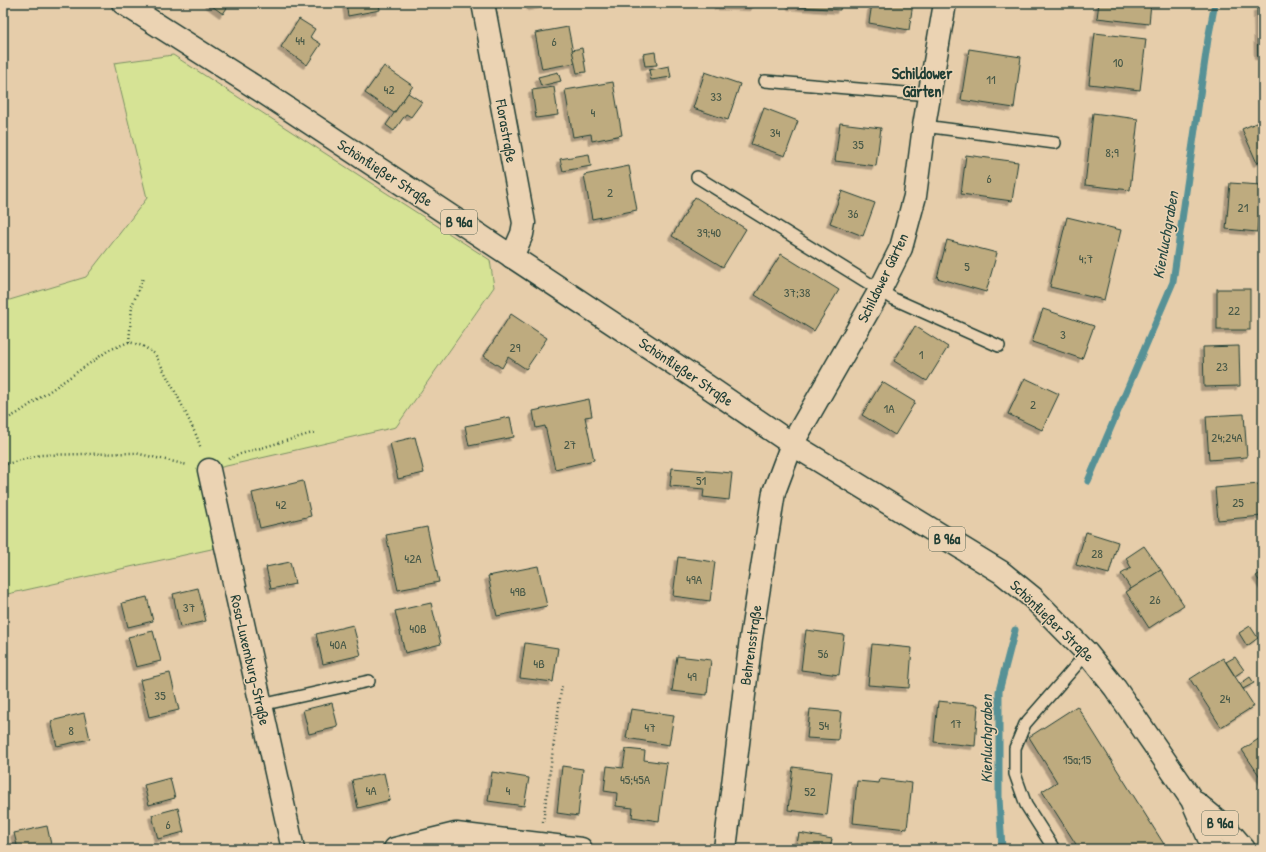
<svg xmlns="http://www.w3.org/2000/svg" width="1266" height="852" viewBox="0 0 1266 852" font-family="'Patrick Hand',sans-serif">
<defs>
<filter id="shadow"><feDropShadow dx="-3.5" dy="3.5" stdDeviation="0" flood-color="#0004"/></filter>
</defs>
<rect width="100%" height="100%" fill="#e6cdaa"/>
<filter id="ink" filterUnits="userSpaceOnUse"><feTurbulence type="fractalNoise" baseFrequency=".025" numOctaves="2"/><feDisplacementMap in="SourceGraphic" scale="8" xChannelSelector="R" yChannelSelector="G"/><feConvolveMatrix kernelMatrix="1 2 1 2 8 2 1 2 1" color-interpolation-filters="sRGB"/></filter>
<g filter="url(#ink)">
<path fill="#d6e395" stroke="#7a9064" d="M173 55 490 260 494 287 396 427 209 470 225 546 3 595V302L86 277 147 198 114 63Z"/>
<g fill="none" stroke-linecap="round" stroke-linejoin="round">
<g stroke="#569196" stroke-width="7">
<path d="M1088 481 1173 282 1208 39 1215 3"/>
<path d="M1002 849 999 798V691L1015 630"/>
</g>
</g>
<g fill="#beab7f" stroke="#1f3d34" filter="url(#shadow)">
<path d="M208 3H230L223 14Z"/>
<path d="M346 3H379L380 10 348 16Z"/>
<path d="M530 3H552L531 7Z"/>
<path d="M718 3H754V7L718 6Z"/>
<path d="M791 3H841L840 10 791 6Z"/>
<path d="M872 3H913L909 30 869 23Z"/>
<path d="M1099 3H1151L1149 24 1097 18Z"/>
<path d="M1263 7V56H1258L1257 8Z"/>
<path d="M299 19 315 29 310 37 321 44 307 65 281 47Z"/>
<path d="M568 27 575 63 542 69 535 33Z"/>
<path d="M1095 33 1146 39 1140 90 1089 84Z"/>
<path d="M582 48 586 72 577 73 572 50Z"/>
<path d="M969 49 1021 57 1014 108 961 100Z"/>
<path d="M655 52 657 65 645 66 643 54Z"/>
<path d="M384 66 413 86 394 113 365 93Z"/>
<path d="M669 66 671 77 651 80 649 70Z"/>
<path d="M558 72 561 81 541 86 538 77Z"/>
<path d="M705 72 740 84 728 120 693 108Z"/>
<path d="M613 82 622 135 592 141 591 134 573 137 565 90Z"/>
<path d="M554 87 558 115 536 118 532 90Z"/>
<path d="M408 93 422 102 411 117 406 114 394 131 386 125Z"/>
<path d="M764 108 798 121 785 156 751 144Z"/>
<path d="M1093 113 1138 119 1130 190 1085 185Z"/>
<path d="M1263 120V160L1257 163 1242 129Z"/>
<path d="M840 123 881 128 876 166 835 161Z"/>
<path d="M589 154 591 166 563 171 560 159Z"/>
<path d="M966 155 1018 162 1012 201 961 194Z"/>
<path d="M629 166 637 210 592 219 584 175Z"/>
<path d="M1230 183 1261 185 1257 232 1226 229Z"/>
<path d="M842 191 875 203 863 236 830 223Z"/>
<path d="M695 197 746 229 723 267 672 236Z"/>
<path d="M1067 217 1121 230 1104 300 1050 287Z"/>
<path d="M947 240 997 253 986 292 937 278Z"/>
<path d="M781 254 839 290 814 331 755 295Z"/>
<rect x="1217" y="289" width="33" height="41"/>
<path d="M1043 309 1094 326 1082 359 1032 342Z"/>
<path d="M511 314 547 338 526 369 508 357 502 368 484 356Z"/>
<path d="M915 326 948 347 927 381 894 361Z"/>
<path d="M1239 346 1240 386 1204 387 1203 347Z"/>
<path d="M1025 378 1059 394 1042 430 1008 414Z"/>
<path d="M882 382 915 402 895 435 862 415Z"/>
<path d="M589 399 592 416 585 417 594 460 555 469 545 426 536 428 533 411Z"/>
<path d="M1244 414 1247 457 1209 460 1206 416Z"/>
<path d="M510 417 514 437 469 446 465 426Z"/>
<path d="M415 437 424 473 398 479 390 443Z"/>
<path d="M672 468 732 473 729 500 703 497 704 489 670 486Z"/>
<path d="M303 481 311 516 260 528 252 493Z"/>
<path d="M1259 484 1262 516 1218 520 1215 488Z"/>
<path d="M427 527 439 582 398 590 386 535Z"/>
<path d="M1086 532 1118 542 1109 574 1076 565Z"/>
<path d="M1144 546 1161 570 1131 589 1121 574 1131 568 1126 558Z"/>
<path d="M678 557 715 562 710 601 673 596Z"/>
<path d="M290 562 295 584 271 589 266 567Z"/>
<path d="M538 566 547 606 497 616 488 576Z"/>
<path d="M1161 570 1184 605 1149 628 1126 592Z"/>
<path d="M1263 571V586L1256 576Z"/>
<path d="M198 588 206 621 180 627 173 594Z"/>
<path d="M147 597 153 621 128 627 122 603Z"/>
<path d="M431 603 441 644 405 653 395 611Z"/>
<path d="M353 625 361 655 323 664 316 634Z"/>
<path d="M1250 626 1258 638 1247 646 1239 633Z"/>
<path d="M806 630 844 635 839 675 801 670Z"/>
<path d="M153 631 161 661 136 667 128 637Z"/>
<path d="M525 643 558 648 553 682 520 678Z"/>
<path d="M872 644 912 648 909 688 868 685Z"/>
<path d="M677 656 711 660 707 695 672 691Z"/>
<path d="M1235 657 1244 670 1235 676 1226 662Z"/>
<path d="M1223 658 1254 706 1221 727 1190 679Z"/>
<path d="M170 673 179 710 149 717 140 680Z"/>
<path d="M1250 677 1254 683 1243 689 1240 684Z"/>
<path d="M938 701 978 705 975 746 934 742Z"/>
<path d="M332 703 338 727 309 734 303 710Z"/>
<path d="M1077 706 1167 849H1079L1042 791 1057 782 1029 737Z"/>
<path d="M631 709 674 715 669 745 626 738Z"/>
<path d="M810 709 841 712 838 740 807 738Z"/>
<path d="M84 713 90 739 57 746 51 721Z"/>
<path d="M1263 736V781L1242 750Z"/>
<path d="M626 749 645 751 644 760 667 763 659 821 632 817 633 808 616 806 617 793 604 791 607 766 623 768Z"/>
<path d="M562 766 583 769 578 816 557 813Z"/>
<path d="M793 767 832 772 827 815 788 810Z"/>
<path d="M492 772 529 778 524 806 488 801Z"/>
<path d="M384 773 390 800 358 808 352 780Z"/>
<path d="M170 778 175 798 149 805 144 785Z"/>
<path d="M880 779 912 783 907 829 853 823 857 781 879 783Z"/>
<path d="M178 808 184 832 158 839 152 815Z"/>
<path d="M47 826 52 849H18L14 833Z"/>
<path d="M799 833 832 839 830 849H796Z"/>
</g>
<g fill="none" stroke-linecap="round" stroke-linejoin="round">
<defs>
<g id="service">
<path d="M765 81 929 95"/>
<path d="M924 126 1055 143"/>
<path d="M697 177 894 299 999 346"/>
<path d="M261 705 369 681"/>
<path d="M1054 849 1026 805 1015 774V748L1025 724 1087 653"/>
</g>
<g id="minor">
<path d="M483 3 524 223 522 234 512 257"/>
<path d="M209 470 293 849"/>
<path d="M395 849 456 834 581 849"/>
<path d="M725 849 751 638 774 492 792 444 880 290 901 248 915 196 924 126 945 3"/>
</g>
<g id="primary">
<path d="M123 3 266 94 685 371 792 444 1001 572 1033 598 1087 653 1115 688 1192 800 1211 843 1215 849"/>
<path d="M1196 803 1225 827 1244 849"/>
</g>
</defs>
<use href="#service" stroke="#1f3d34" stroke-width="14"/>
<use href="#minor" stroke="#1f3d34" stroke-width="25"/>
<use href="#primary" stroke="#1f3d34" stroke-width="25"/>
<g stroke="#1f3d34" stroke-width="2.5" stroke-dasharray="1 3" stroke-linecap="butt">
<path d="M129 342 132 306 143 278"/>
<path d="M3 421 18 413 109 350 129 342 143 346 155 354 179 399 197 437 201 449"/>
<path d="M229 459 237 455 316 432"/>
<path d="M3 465 40 455 135 453 188 465"/>
<path d="M543 822 562 684"/>
</g>
<use href="#service" stroke="#ebd3b3" stroke-width="11"/>
<use href="#minor" stroke="#ebd3b3" stroke-width="22"/>
<use href="#primary" stroke="#ebd3b3" stroke-width="22"/>
</g>
</g>
<g text-anchor="middle" stroke-width="3" stroke-linejoin="round" paint-order="stroke">
<g font-size="13" fill="#475847">
<text x="300" y="45">44</text>
<text x="554" y="46">6</text>
<text x="1118" y="67">10</text>
<text x="991" y="84">11</text>
<text x="389" y="94">42</text>
<text x="716" y="101">33</text>
<text x="593" y="117">4</text>
<text x="775" y="137">34</text>
<text x="858" y="149">35</text>
<text x="1112" y="157">8;9</text>
<text x="989" y="183">6</text>
<text x="610" y="197">2</text>
<text x="1243" y="212">21</text>
<text x="853" y="218">36</text>
<text x="709" y="237">39;40</text>
<text x="1086" y="263">4;7</text>
<text x="967" y="271">5</text>
<text x="797" y="297">37;38</text>
<text x="1234" y="315">22</text>
<text x="1063" y="339">3</text>
<text x="515" y="352">29</text>
<text x="921" y="359">1</text>
<text x="1222" y="371">23</text>
<text x="1033" y="409">2</text>
<text x="889" y="413">1A</text>
<text x="1227" y="442">24;24A</text>
<text x="570" y="449">27</text>
<text x="701" y="485">51</text>
<text x="1238" y="507">25</text>
<text x="281" y="509">42</text>
<text x="1097" y="558">28</text>
<text x="413" y="563">42A</text>
<text x="694" y="584">49A</text>
<text x="518" y="596">49B</text>
<text x="1155" y="604">26</text>
<text x="189" y="612">37</text>
<text x="418" y="633">40B</text>
<text x="338" y="649">40A</text>
<text x="823" y="658">56</text>
<text x="539" y="668">4B</text>
<text x="692" y="681">49</text>
<text x="160" y="700">35</text>
<text x="1225" y="703">24</text>
<text x="956" y="728">17</text>
<text x="824" y="730">54</text>
<text x="650" y="732">47</text>
<text x="71" y="735">8</text>
<text x="1077" y="764">15a;15</text>
<text x="635" y="784">45;45A</text>
<text x="371" y="795">4A</text>
<text x="508" y="795">4</text>
<text x="810" y="796">52</text>
<text x="168" y="829">6</text>
</g>
<g fill="#ebd3b3" stroke="#5c6a5a" stroke-width="1">
<rect x="441" y="210" width="36" height="24" rx="3"/>
<rect x="929" y="527" width="36" height="24" rx="3"/>
<rect x="1202" y="811" width="36" height="24" rx="3"/>
</g>
<g font-size="14" font-weight="bold" fill="#1f3d34">
<text x="459" y="227">B 96a</text>
<text x="947" y="544">B 96a</text>
<text x="1220" y="828">B 96a</text>
</g>
<g font-size="15" fill="#1f3d34" stroke="#ebd3b3">
<text transform="translate(506 131) rotate(80)" y="5">Florastraße</text>
<text transform="translate(385 173) rotate(33)" y="5">Schönfließer Straße</text>
<text transform="translate(883 278) rotate(-64)" y="5">Schildower Gärten</text>
<text transform="translate(686 372) rotate(34)" y="5">Schönfließer Straße</text>
<text transform="translate(1052 621) rotate(44)" y="5">Schönfließer Straße</text>
<text transform="translate(751 645) rotate(-82)" y="5">Behrensstraße</text>
<text transform="translate(250 660) rotate(77)" y="5">Rosa-Luxemburg-Straße</text>
</g>
<g font-size="16" font-weight="bold" fill="#1f3d34" stroke="#ebd3b3">
<text x="922" y="79">Schildower<tspan x="922" dy="18">Gärten</tspan></text>
</g>
<g font-size="16" font-style="italic" fill="#284b44" stroke="#ebd3b3">
<text transform="translate(1165 235) rotate(-80)" y="6">Kienluchgraben</text>
<text transform="translate(986 739) rotate(-90)" y="6">Kienluchgraben</text>
</g>
</g>
<rect width="1266" height="852" fill="none" stroke="#ebd3b3" stroke-width="16"/>
<rect x="8" y="8" width="1250" height="836" fill="none" stroke="#1f3d34" stroke-width="1.5" filter="url(#ink)"/>
</svg>
